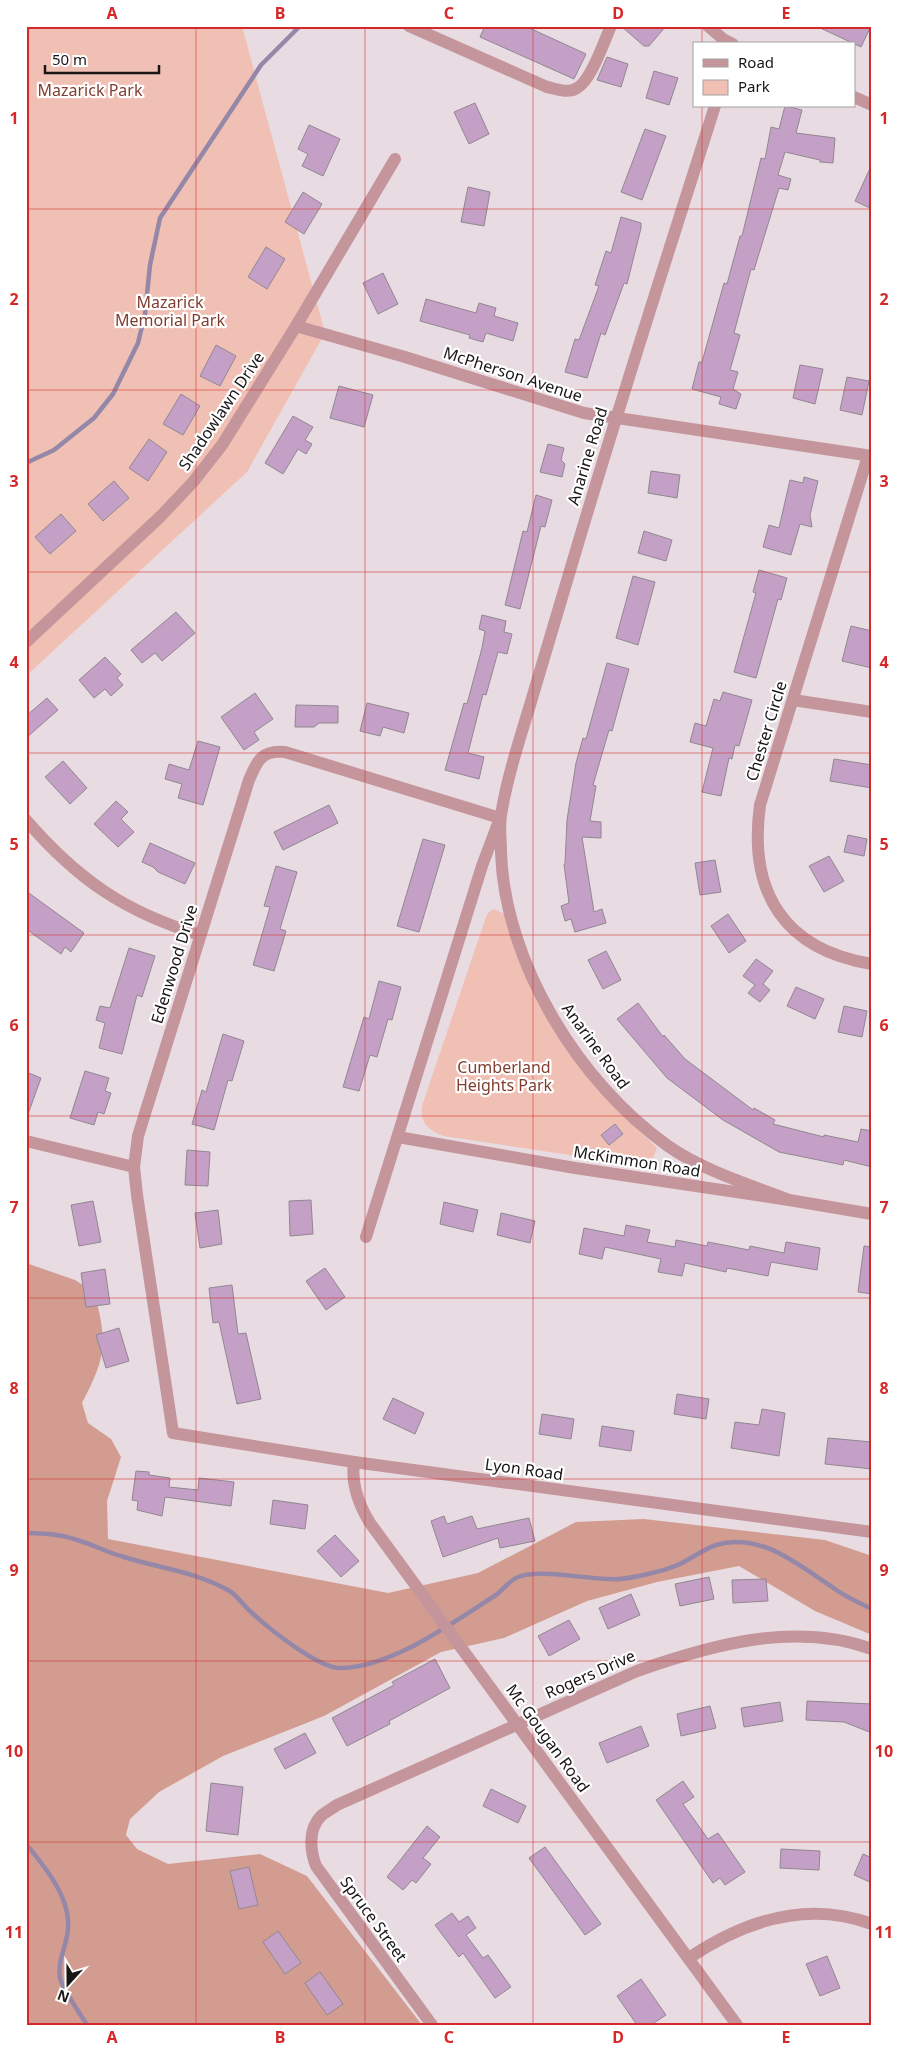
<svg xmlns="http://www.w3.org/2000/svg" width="898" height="2051" viewBox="0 0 898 2051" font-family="'Noto Sans',sans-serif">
<rect width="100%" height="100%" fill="#e8dbe1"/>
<g fill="#f1c0b4">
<path d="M26 26H242L325 333 247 472 26 676Z"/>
<path d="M494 909 510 917 520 958 615 1107 657 1148 651 1162 643 1166 444 1136C429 1131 419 1122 422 1106L486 917 489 912Z"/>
</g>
<path fill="#d29c90" d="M26 1263 75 1280 94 1292C108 1343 106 1357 82 1403L88 1423 111 1439 121 1457 107 1501 108 1539 388 1593 478 1573 576 1522 644 1519 825 1540 872 1556V1635L815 1611 739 1566 657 1582 587 1601 504 1638 441 1652 324 1716 223 1756 159 1792 130 1819 126 1835 137 1849 168 1864 260 1854 307 1876 422 2025H26Z"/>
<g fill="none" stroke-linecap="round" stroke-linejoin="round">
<g stroke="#9487a8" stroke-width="4.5">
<path d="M26 463 54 450 94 418 113 394 138 343 145 314 150 265 160 218 261 65 300 26"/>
<path d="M26 1533C43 1533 61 1534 77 1540 92 1544 106 1552 121 1556 157 1568 194 1571 228 1590 237 1595 243 1605 251 1612 268 1628 319 1669 341 1668 393 1667 453 1622 496 1595 503 1590 510 1580 518 1577 540 1568 593 1581 620 1579 633 1578 663 1571 675 1566 689 1561 701 1550 716 1545 761 1531 801 1567 835 1589 846 1597 859 1603 872 1609"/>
<path d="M26 1844C45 1867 71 1898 68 1929 67 1945 57 1961 60 1978 62 1988 81 2015 87 2025"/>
</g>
</g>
<g fill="#c4a0c6" stroke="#908891">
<path d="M485 26H525L586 54 574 79 480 37Z"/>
<path d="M621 26H666L649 46H644Z"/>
<path d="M816 26H871L861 47Z"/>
<path d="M607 57 628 64 621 87 597 80Z"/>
<path d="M654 71 678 78 669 105 646 98Z"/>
<path d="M475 103 489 134 469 144 454 112Z"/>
<path d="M785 106 802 110 796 133 835 138 833 163 820 162V160L785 152 778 175 791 179 788 190 779 188 754 270 751 269 734 333 740 335 730 370 738 372 733 389 741 394 736 409 719 404 721 397 692 389 699 362H702L724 283 727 284 740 236H742L761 158 765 159 771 127 779 129Z"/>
<path d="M309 125 340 139 323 176 302 166 308 154 298 149Z"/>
<path d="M645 129 666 136 642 200 621 192Z"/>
<path d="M872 164V209L855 201Z"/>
<path d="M468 187 490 192 484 226 461 222Z"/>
<path d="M303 192 322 204 304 234 285 222Z"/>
<path d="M621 217 641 223V228L627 284 624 283 605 335 601 333 587 378 565 372 575 339 579 340 599 286 595 285 606 251 611 253Z"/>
<path d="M266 247 285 259 267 289 248 277Z"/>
<path d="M383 273 398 304 378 314 363 283Z"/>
<path d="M426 299 476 313 479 303 496 308 494 316 518 323 513 341 486 333 483 342 469 338 470 335 420 321Z"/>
<path d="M216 345 236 356 220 386 200 376Z"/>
<path d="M800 365 823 369 815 404 793 398Z"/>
<path d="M847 377 869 381 862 415 840 410Z"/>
<path d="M339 386 373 395 364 427 330 418Z"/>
<path d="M181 394 200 406 183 435 163 424Z"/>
<path d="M293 416 313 427 305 440 312 444 306 454 298 449 283 474 265 463Z"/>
<path d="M149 439 167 452 148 481 129 468Z"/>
<path d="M548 444 564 448 561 460 565 464 562 477 540 472Z"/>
<path d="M651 471 680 475 677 498 648 493Z"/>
<path d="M804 477 818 481 810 515 812 527 800 524 791 555 763 547 769 525 779 528 790 480 803 483Z"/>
<path d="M114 481 129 498 103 521 88 504Z"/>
<path d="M536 495 552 500 545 527 541 526 520 609 505 605 523 531 527 532Z"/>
<path d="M61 514 76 531 50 554 35 537Z"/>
<path d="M644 531 672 540 666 561 638 553Z"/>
<path d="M759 570 787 578 781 600 778 599 756 678 734 672 756 593 753 592Z"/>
<path d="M633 576 655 582 638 645 616 638Z"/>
<path d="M176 612 195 633 162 661 155 653 142 663 131 650Z"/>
<path d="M482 615 506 621 504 632 512 634 507 654 498 652 486 695 483 694 468 753 484 757 479 779 445 770 464 703 467 704 482 648 485 631 479 629Z"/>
<path d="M851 626 872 631V668L842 661Z"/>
<path d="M105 657 121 674 117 678 123 685 111 696 105 689 94 698 79 680Z"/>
<path d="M607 663 629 669 612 731 609 730 593 785 596 786 590 821 601 822V838L582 837 594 912 602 909 606 923 575 932 571 919 565 921 561 906 569 903 564 864H565L567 820 576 763 583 738 586 739Z"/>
<path d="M723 692 752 700 739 746 735 745 732 759 729 758 721 796 702 792 713 748 690 742 695 723 706 726 714 699 720 701Z"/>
<path d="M255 693 273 719 254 732 259 740 244 750 221 717Z"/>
<path d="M47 698 58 710 26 738V716Z"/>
<path d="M367 703 409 713 404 733 383 727 380 736 360 731Z"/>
<path d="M296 705 338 706V723H319L314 727H295Z"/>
<path d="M198 741 220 747 203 805 178 798 182 784 165 779 169 764 189 770Z"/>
<path d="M834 759 872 765V788L830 781Z"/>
<path d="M63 761 87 788 70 804 45 777Z"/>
<path d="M116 801 128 812 121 819 134 832 118 847 94 824Z"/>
<path d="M329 805 338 823 283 850 274 832Z"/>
<path d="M848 835 867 839 864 856 844 852Z"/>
<path d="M423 839 445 845 419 932 397 926Z"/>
<path d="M150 843 195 863 185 884 158 872 153 867 142 862Z"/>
<path d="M829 856 844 881 824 892 809 866Z"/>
<path d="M715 860 721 892 700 895 695 863Z"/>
<path d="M276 866 297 872 280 929 286 931 274 971 253 965 270 907 264 906Z"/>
<path d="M26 891 84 933 71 952 65 947 61 954 26 929Z"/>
<path d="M728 914 746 941 729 953 711 926Z"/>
<path d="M129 948 155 956 142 997 137 995 122 1054 99 1048 105 1023 96 1020 100 1006 110 1008Z"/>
<path d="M606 951 621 980 603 989 588 960Z"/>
<path d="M756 959 773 971 763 984 770 990 760 1002 748 993 755 985 743 976Z"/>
<path d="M379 981 401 987 392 1020 388 1019 377 1057 370 1055 359 1091 343 1087 364 1017 369 1019Z"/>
<path d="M796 987 824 999 815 1019 787 1006Z"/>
<path d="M638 1003 663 1037 664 1035 685 1059 753 1110 754 1108 775 1120 773 1124 824 1137V1135L858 1142 861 1129 872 1131V1167L844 1160 843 1165 779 1152 723 1120 667 1078 617 1019Z"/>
<path d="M844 1006 867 1011 862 1037 838 1032Z"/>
<path d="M223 1034 244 1041 232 1081 228 1080 214 1130 192 1124 202 1090 206 1092Z"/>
<path d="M85 1071 109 1078 105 1091 111 1093 104 1114 98 1112 94 1125 70 1118Z"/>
<path d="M26 1072 41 1078 28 1114H26Z"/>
<path d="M615 1124 623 1134 609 1145 601 1135Z"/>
<path d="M187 1150 210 1152 208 1186 185 1185Z"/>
<path d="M311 1200 313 1234 290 1236 289 1201Z"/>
<path d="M93 1201 101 1242 79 1246 71 1205Z"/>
<path d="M444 1202 478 1210 473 1232 440 1224Z"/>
<path d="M218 1210 222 1244 200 1248 195 1213Z"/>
<path d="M501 1213 535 1221 530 1243 497 1235Z"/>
<path d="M626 1225 650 1230 647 1242 675 1247 676 1240 707 1246 708 1242 749 1250 750 1246 784 1253 786 1242 820 1248 817 1270 771 1262 768 1276 727 1268 726 1272 685 1263 682 1276 658 1272 661 1259 605 1247 602 1259 579 1254 584 1228 624 1236Z"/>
<path d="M864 1246 872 1247V1294L858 1292Z"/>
<path d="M325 1268 345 1297 326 1310 306 1281Z"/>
<path d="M105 1269 110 1304 86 1307 81 1273Z"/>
<path d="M232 1285 238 1334 246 1333 261 1399 237 1404 219 1322 213 1323 209 1288Z"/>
<path d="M119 1328 129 1361 106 1368 96 1335Z"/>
<path d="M677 1394 709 1399 706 1419 674 1414Z"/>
<path d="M393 1398 424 1413 415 1434 383 1419Z"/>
<path d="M762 1409 785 1413 779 1456 731 1448 735 1422 759 1425Z"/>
<path d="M542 1414 574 1419 571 1439 539 1434Z"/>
<path d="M602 1426 634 1431 631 1451 599 1446Z"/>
<path d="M828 1438 872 1442V1469L825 1464Z"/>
<path d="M136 1471 149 1472V1475L170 1478 169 1487 198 1490 199 1478 234 1482 231 1506 165 1497 162 1516 137 1510 138 1501 132 1500Z"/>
<path d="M273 1500 308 1505 305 1529 270 1524Z"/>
<path d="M444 1516 447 1524 472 1516 477 1529 529 1518 535 1541 500 1548 498 1538 443 1557 431 1521Z"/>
<path d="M335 1535 359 1561 341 1577 317 1551Z"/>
<path d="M709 1577 714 1599 680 1606 675 1584Z"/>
<path d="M766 1579 768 1601 733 1603 732 1580Z"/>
<path d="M631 1594 640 1615 608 1629 599 1608Z"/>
<path d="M569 1620 580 1639 549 1656 538 1636Z"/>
<path d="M435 1659 450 1688 389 1721 390 1724 347 1746 332 1718 394 1685 392 1682Z"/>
<path d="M807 1701 872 1704V1733L844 1722 806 1720Z"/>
<path d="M780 1702 783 1721 744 1727 741 1708Z"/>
<path d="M710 1706 716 1728 681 1736 677 1714Z"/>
<path d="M641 1726 649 1746 607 1763 599 1743Z"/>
<path d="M305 1733 316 1753 285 1769 274 1749Z"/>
<path d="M683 1781 694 1797 683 1804 708 1839 718 1833 745 1872 725 1885 720 1878 713 1883 656 1800Z"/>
<path d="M211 1783 243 1787 238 1835 206 1831Z"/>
<path d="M491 1789 526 1806 518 1823 483 1806Z"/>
<path d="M427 1826 440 1837 423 1858 431 1864 416 1883 412 1880 403 1890 387 1877Z"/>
<path d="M545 1847 601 1924 585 1935 529 1858Z"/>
<path d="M781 1849 820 1851 819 1870 780 1868Z"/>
<path d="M863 1854 872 1858V1883L854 1875Z"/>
<path d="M249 1867 258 1905 239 1909 230 1871Z"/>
<path d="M452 1913 459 1922 468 1916 476 1928 466 1935 483 1958 488 1955 511 1987 495 1998 463 1953 459 1957 435 1925Z"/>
<path d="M278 1931 301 1963 285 1974 263 1942Z"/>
<path d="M827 1956 840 1988 820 1996 806 1964Z"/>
<path d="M320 1972 343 2004 327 2015 305 1983Z"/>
<path d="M641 1979 666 2015 651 2025H637L617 1996Z"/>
</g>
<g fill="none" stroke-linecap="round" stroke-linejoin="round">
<g stroke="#c4959b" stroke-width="12">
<path d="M409 26 547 87C557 89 568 94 577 88 591 81 604 41 611 26"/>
<path d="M708 26 723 39 733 44"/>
<path d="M854 97 872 105"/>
<path d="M715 106C668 253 621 399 577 547 561 600 546 652 530 705 519 741 507 778 501 815 499 827 501 840 501 853 505 963 579 1083 668 1146 704 1171 748 1184 789 1200"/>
<path d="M296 326 405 357 584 413 872 456"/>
<path d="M868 456 760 805C748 892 784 950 872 964"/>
<path d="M26 642 161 516 193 482 222 445 296 326 395 159"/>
<path d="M793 700 872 712"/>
<path d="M26 820C78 880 125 912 200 935"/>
<path d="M398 1137 575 1168 789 1200 872 1214"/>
<path d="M26 1141 134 1167"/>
<path d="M366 1237 482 866 500 818 285 752C261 750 257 761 249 780L138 1136 134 1167 137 1195 173 1433 354 1462 872 1532"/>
<path d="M354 1462C351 1484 359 1505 370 1523L737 2025"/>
<path d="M689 1958C744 1921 807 1900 872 1924"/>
<path d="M432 2025 316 1866C310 1850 308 1829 321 1816 325 1812 332 1809 337 1805L637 1671C711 1645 794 1621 872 1649"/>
</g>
</g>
<path fill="none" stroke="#d62828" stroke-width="1" stroke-opacity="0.55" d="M196 26V2025M365 26V2025M533 26V2025M702 26V44M702 106V2025M26 209H872M26 390H872M26 572H872M26 753H872M26 935H872M26 1116H872M26 1298H872M26 1479H872M26 1661H872M26 1842H872"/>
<g text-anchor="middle" stroke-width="4.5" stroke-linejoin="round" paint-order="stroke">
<g font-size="16" fill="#803d2f" stroke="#fff">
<text x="90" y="96">Mazarick Park</text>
<text x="170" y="308">Mazarick<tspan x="170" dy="18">Memorial Park</tspan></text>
<text x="504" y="1073">Cumberland<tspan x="504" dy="18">Heights Park</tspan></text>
</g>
<g font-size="16" fill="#191517" stroke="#fff">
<text transform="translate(513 374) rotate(18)" y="6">McPherson Avenue</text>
<text transform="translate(221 411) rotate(-56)" y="6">Shadowlawn Drive</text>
<text transform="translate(587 456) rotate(-73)" y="6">Anarine Road</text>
<text transform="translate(766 731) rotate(-73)" y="6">Chester Circle</text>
<text transform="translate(174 964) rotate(-73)" y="6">Edenwood Drive</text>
<text transform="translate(596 1046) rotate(54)" y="6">Anarine Road</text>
<text transform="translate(637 1161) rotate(9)" y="6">McKimmon Road</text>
<text transform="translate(524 1469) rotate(8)" y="6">Lyon Road</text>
<text transform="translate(590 1674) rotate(-24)" y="6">Rogers Drive</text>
<text transform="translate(548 1738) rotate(54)" y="6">Mc Gougan Road</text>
<text transform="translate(374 1919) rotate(54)" y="6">Spruce Street</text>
</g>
</g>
<rect width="898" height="2051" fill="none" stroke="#ffffff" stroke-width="55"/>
<rect x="693" y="42" width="162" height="65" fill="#ffffff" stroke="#a3a1a2"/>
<rect x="703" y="59" width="25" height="8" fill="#c4959b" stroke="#a3a1a2"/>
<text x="738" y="68" font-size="15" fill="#191517">Road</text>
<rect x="703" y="80" width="25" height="15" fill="#f1c0b4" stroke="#a3a1a2"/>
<text x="738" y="92" font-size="15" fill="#191517">Park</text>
<g transform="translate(68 1984) rotate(201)" stroke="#ffffff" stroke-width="4" paint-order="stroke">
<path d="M0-4L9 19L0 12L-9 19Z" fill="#191517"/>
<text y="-8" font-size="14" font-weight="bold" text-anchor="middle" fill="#191517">N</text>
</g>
<path d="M45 65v8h114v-8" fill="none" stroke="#191517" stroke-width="2.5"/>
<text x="52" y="65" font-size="15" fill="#191517" stroke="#ffffff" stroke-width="4" paint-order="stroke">50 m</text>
<rect x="28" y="28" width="842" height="1996" fill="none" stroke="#d62828" stroke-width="2"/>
<g font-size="16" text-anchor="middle" font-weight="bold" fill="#d62828">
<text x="112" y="19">A</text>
<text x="280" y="19">B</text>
<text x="449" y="19">C</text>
<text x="618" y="19">D</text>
<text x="786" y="19">E</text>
<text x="14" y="124">1</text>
<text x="884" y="124">1</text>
<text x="14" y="305">2</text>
<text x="884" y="305">2</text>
<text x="14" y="487">3</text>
<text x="884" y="487">3</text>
<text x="14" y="668">4</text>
<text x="884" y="668">4</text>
<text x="14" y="850">5</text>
<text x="884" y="850">5</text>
<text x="14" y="1031">6</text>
<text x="884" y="1031">6</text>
<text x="14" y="1213">7</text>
<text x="884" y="1213">7</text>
<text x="14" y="1394">8</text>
<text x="884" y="1394">8</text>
<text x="14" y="1576">9</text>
<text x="884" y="1576">9</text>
<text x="14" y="1757">10</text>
<text x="884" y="1757">10</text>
<text x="14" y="1938">11</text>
<text x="884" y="1938">11</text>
<text x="112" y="2043">A</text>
<text x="280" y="2043">B</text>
<text x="449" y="2043">C</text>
<text x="618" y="2043">D</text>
<text x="786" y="2043">E</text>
</g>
</svg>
